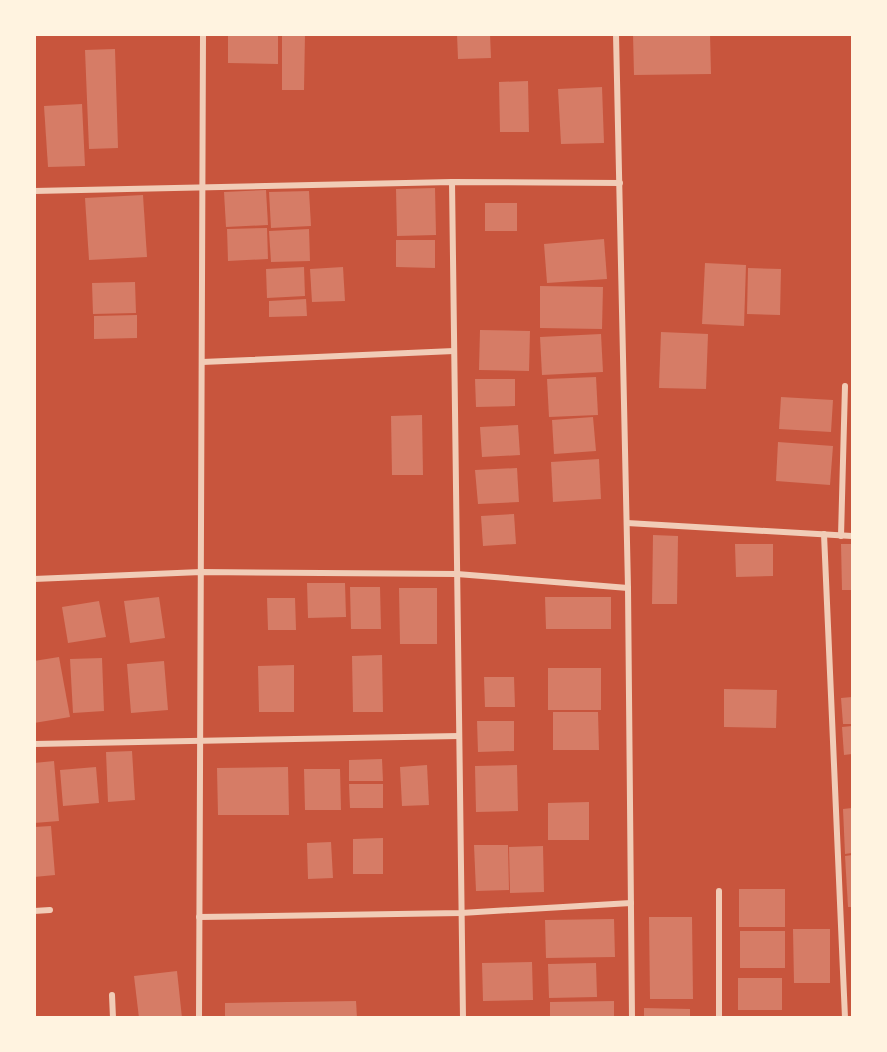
<svg xmlns="http://www.w3.org/2000/svg" width="887" height="1052" viewBox="0 0 887 1052" font-family="Jost,sans-serif">
<rect width="100%" height="100%" fill="#c8553d"/>
<g fill="#d67c66">
<path d="M228 34H278V64L228 63Z"/>
<path d="M282 34H305L304 90H282Z"/>
<path d="M457 34H490L491 58 458 59Z"/>
<path d="M633 34H710L711 74 634 75Z"/>
<path d="M115 49 118 148 89 149 85 50Z"/>
<path d="M528 81 529 132H500L499 82Z"/>
<path d="M602 87 604 143 561 144 558 89Z"/>
<path d="M82 104 85 166 48 167 44 106Z"/>
<path d="M435 188 436 235 397 236 396 189Z"/>
<path d="M266 190 268 225 226 227 224 192Z"/>
<path d="M309 191 311 226 271 228 269 192Z"/>
<path d="M143 195 147 257 89 260 85 198Z"/>
<rect x="485" y="203" width="32" height="28"/>
<path d="M267 228 268 259 228 261 227 229Z"/>
<path d="M309 229 310 261 271 262 269 231Z"/>
<path d="M604 239 607 279 547 283 544 244Z"/>
<path d="M396 240H435V268L396 267Z"/>
<path d="M705 263 746 265 744 326 702 324Z"/>
<path d="M304 267 305 296 267 298 266 269Z"/>
<path d="M343 267 345 301 312 302 310 269Z"/>
<path d="M748 268 781 269 780 315 747 314Z"/>
<path d="M135 282 136 313 93 314 92 283Z"/>
<path d="M540 286 603 287 602 329 540 328Z"/>
<path d="M306 299 307 316 269 317V301Z"/>
<path d="M137 315V338L94 339V316Z"/>
<path d="M480 330 530 331 529 371 479 370Z"/>
<path d="M661 332 708 334 706 389 659 388Z"/>
<path d="M601 334 603 372 542 375 540 337Z"/>
<path d="M596 377 598 415 549 417 547 379Z"/>
<path d="M475 379H515V406L476 407Z"/>
<path d="M781 397 833 400 831 432 779 429Z"/>
<path d="M422 415 423 475H392L391 416Z"/>
<path d="M593 417 596 451 554 454 552 420Z"/>
<path d="M518 425 520 455 482 457 480 427Z"/>
<path d="M778 442 833 446 830 485 776 481Z"/>
<path d="M599 459 601 499 553 502 551 462Z"/>
<path d="M517 468 519 502 478 504 475 470Z"/>
<path d="M514 514 516 544 483 546 481 516Z"/>
<path d="M653 535 678 536 677 604H652Z"/>
<path d="M735 544H773V576L736 577Z"/>
<path d="M841 544H852V590H842Z"/>
<path d="M307 583H345L346 617 308 618Z"/>
<path d="M350 587H380L381 629H351Z"/>
<path d="M399 588H437V644H400Z"/>
<path d="M159 597 165 638 130 643 124 601Z"/>
<path d="M545 597H611V629H546Z"/>
<path d="M267 598H295L296 630H268Z"/>
<path d="M99 601 106 637 68 643 62 607Z"/>
<path d="M382 655 383 712H353L352 656Z"/>
<path d="M59 657 70 717 34 723V661Z"/>
<path d="M102 658 104 711 73 713 70 659Z"/>
<path d="M164 661 168 710 131 713 127 664Z"/>
<path d="M294 665V712H259L258 666Z"/>
<rect x="548" y="668" width="53" height="42"/>
<path d="M484 677H514L515 707H485Z"/>
<path d="M724 689 777 690 776 728 724 727Z"/>
<path d="M852 697V724H843L841 698Z"/>
<path d="M553 712H598L599 750H553Z"/>
<path d="M477 721H514V751L478 752Z"/>
<path d="M852 726V754L844 755 842 727Z"/>
<path d="M132 751 135 800 108 802 106 752Z"/>
<path d="M382 759 383 781H349V760Z"/>
<path d="M54 761 59 821 34 823V763Z"/>
<path d="M427 765 429 805 402 806 400 767Z"/>
<path d="M517 765 518 811 476 812 475 766Z"/>
<path d="M96 767 99 803 63 806 60 770Z"/>
<path d="M288 767 289 815H218L217 768Z"/>
<path d="M304 769H340L341 810H305Z"/>
<path d="M349 784H383V808H350Z"/>
<path d="M589 802V840H548V803Z"/>
<path d="M852 808V853L845 854 843 809Z"/>
<path d="M51 826 55 875 34 877V827Z"/>
<path d="M383 838V874H353V839Z"/>
<path d="M331 842 333 878 308 879 307 843Z"/>
<path d="M474 845H508L509 890 476 891Z"/>
<path d="M543 846 544 892 510 893 509 847Z"/>
<path d="M852 855V907H848L845 856Z"/>
<rect x="739" y="889" width="46" height="38"/>
<path d="M649 917H692L693 999H650Z"/>
<path d="M614 919 615 957 546 958 545 920Z"/>
<path d="M793 929H830V983H794Z"/>
<rect x="740" y="931" width="45" height="37"/>
<path d="M532 962 533 1000 483 1001 482 963Z"/>
<path d="M596 963 597 997 549 998 548 964Z"/>
<path d="M177 971 182 1018H139L134 976Z"/>
<rect x="738" y="978" width="44" height="32"/>
<path d="M356 1001 357 1018H225V1003Z"/>
<path d="M614 1001V1018H550V1002Z"/>
<path d="M644 1008 690 1009V1018H644Z"/>
</g>
<g fill="none" stroke-linecap="round" stroke-linejoin="round">
<g stroke="#f1ccb7" stroke-width="6">
<path d="M616 34 628 588 632 1018"/>
<path d="M452 182 463 1018"/>
<path d="M34 191 452 182 620 183"/>
<path d="M202 362 454 351"/>
<path d="M627 523 852 536"/>
<path d="M824 534 845 1018"/>
<path d="M841 536 845 386"/>
<path d="M34 579 201 572 457 574 628 588"/>
<path d="M34 744 459 736"/>
<path d="M719 891V1018"/>
<path d="M34 911 50 910"/>
<path d="M199 917 461 913 631 903"/>
<path d="M112 995 113 1018"/>
<path d="M199 1018 203 34"/>
</g>
</g>
<rect width="887" height="1052" fill="none" stroke="#fff3e0" stroke-width="72"/>
</svg>
